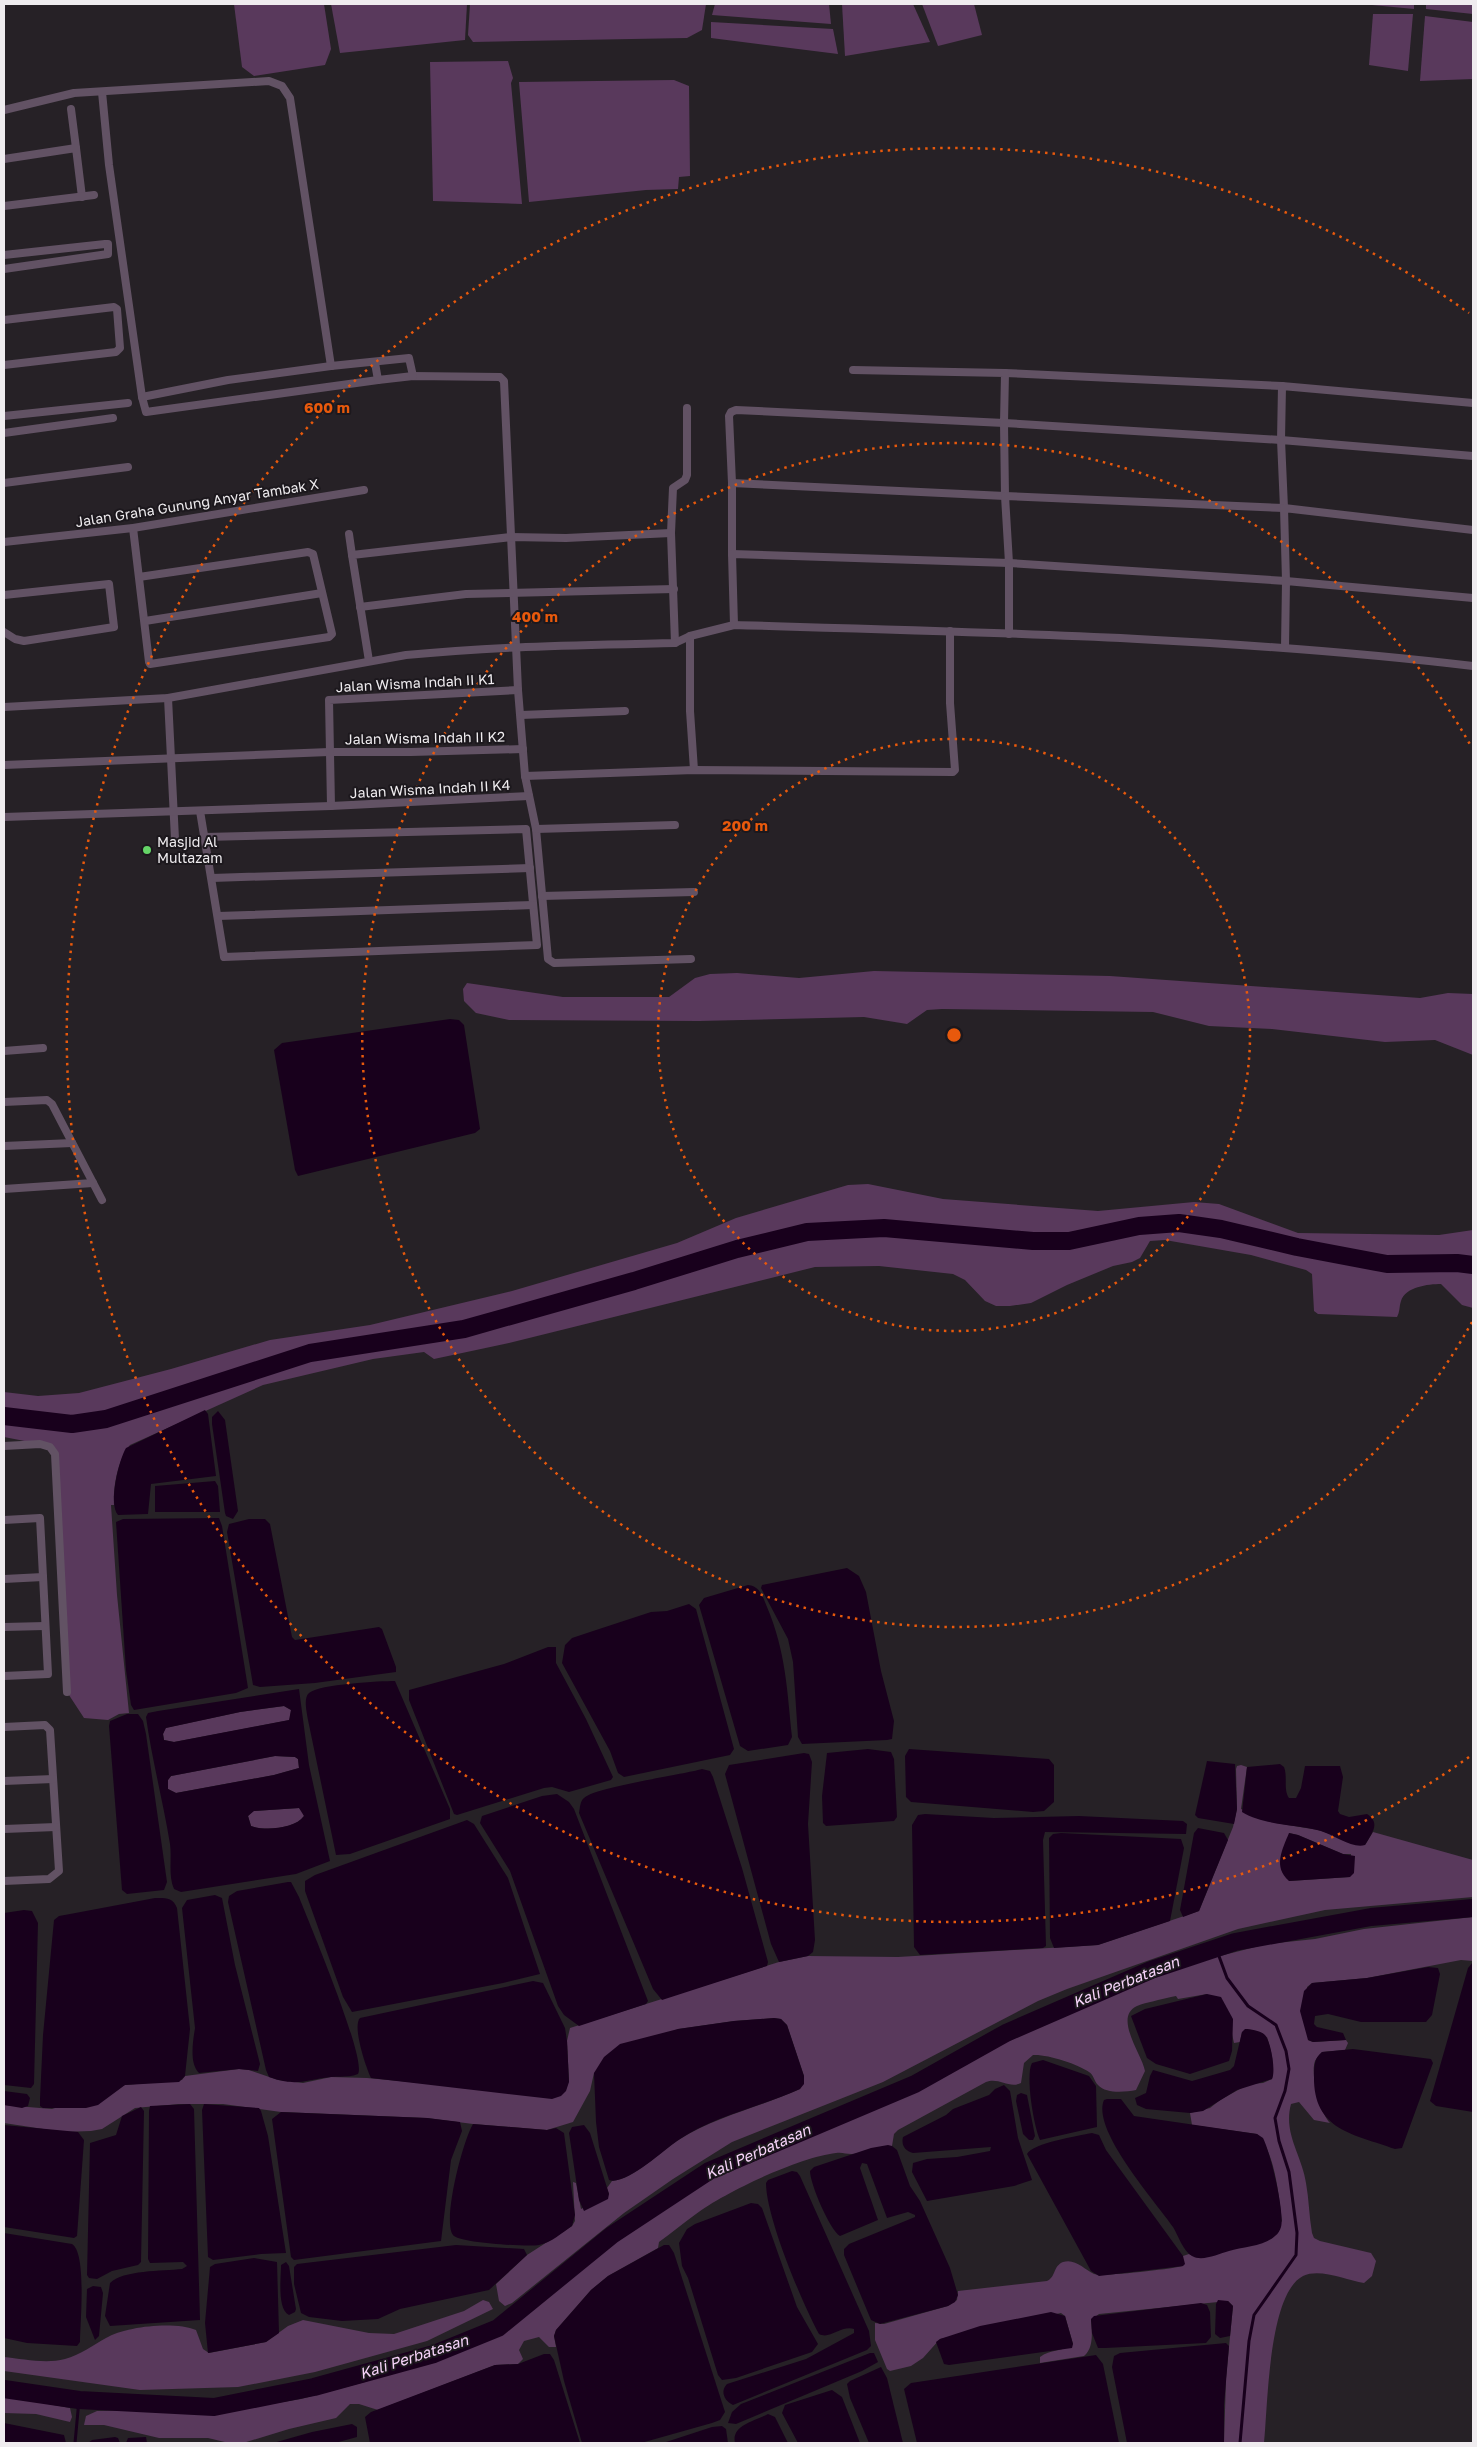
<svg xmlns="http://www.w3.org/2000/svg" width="1477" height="2447" viewBox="0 0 1477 2447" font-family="'Golos Text',sans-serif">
<rect width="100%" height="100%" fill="#262126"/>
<g fill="#59395c" fill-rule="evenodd">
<path d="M234 4H324L331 49 325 65 254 76 242 67Z"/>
<path d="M331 4H467L465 40 340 53Z"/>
<path d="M470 4H706L702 30 687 38 473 42 468 35Z"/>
<path d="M715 4H829L831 24 712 15Z"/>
<path d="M842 4H913L930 42 845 56Z"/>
<path d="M922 4H974L982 35 938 46Z"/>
<path d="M1372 4H1414V9L1372 5Z"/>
<path d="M1426 4H1473V14L1426 9Z"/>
<path d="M1373 14H1413L1408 71 1369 65Z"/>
<path d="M1425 16 1473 22V79L1420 81Z"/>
<path d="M711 22 833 29 838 54 711 38Z"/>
<path d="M508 61 513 78 511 83 522 204 433 201 430 62Z"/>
<path d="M674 80 689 86 690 176 679 177 678 189 646 190 529 202 519 82Z"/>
<path d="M874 971 1110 976 1420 998 1448 993 1473 994V1055L1435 1040 1385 1042 1272 1029 1209 1026 1153 1012 942 1009 927 1010 907 1024 864 1017 699 1021 509 1020 476 1013 464 1001 463 989 467 983 563 997H669L695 978 710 974 737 973 799 978Z"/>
<path d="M868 1184 943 1199 1098 1211 1194 1202 1219 1204 1298 1233 1439 1235 1473 1230V1308L1462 1305 1441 1284C1428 1284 1405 1287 1401 1301 1399 1307 1400 1312 1397 1317L1318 1314 1314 1311 1312 1274 1306 1270 1251 1255 1165 1240 1150 1241 1140 1258 1132 1262 1113 1266 1067 1285 1031 1303 1010 1306H996L985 1301 965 1280 953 1274 879 1266 815 1267 509 1343 434 1359 424 1352 373 1359 263 1385 130 1445C118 1459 113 1486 114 1505H111L117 1595 129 1713 119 1714 108 1720 84 1718 67 1692 55 1454 40 1444 4 1437V1392L38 1396 79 1393 171 1369 270 1340 370 1325 512 1291 677 1243 736 1218 848 1185Z"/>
<path d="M284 1706 291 1710 290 1720 174 1742 164 1740 163 1734 165 1728 240 1712Z"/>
<path d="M275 1756 295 1757 298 1759 299 1768 274 1775 176 1793 168 1789V1780L171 1776Z"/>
<path d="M1241 1765 1247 1767 1241 1809 1276 1823 1318 1830 1365 1845 1373 1832 1473 1860V1897L1325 1910 1238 1929 1067 1989 1038 2001 883 2082 732 2142 673 2179 624 2213 512 2303 505 2306 499 2301 496 2284 527 2255 572 2226 575 2221 573 2182 576 2183 581 2209 609 2194 607 2188 612 2181C635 2179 660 2151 680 2139 717 2116 760 2107 800 2089L804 2076 787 2025 781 2019 774 2018 734 2021 678 2029 594 2073 590 2091 573 2122 547 2130 473 2124 427 2118 281 2112 223 2104H179L135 2108 102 2129 91 2131 63 2132 4 2123V2105L52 2109 125 2085 182 2080 185 2076 239 2069 249 2070 278 2080 303 2083 331 2077 367 2078 432 2084 569 2082 567 2041 570 2028 779 1962 808 1956 898 1957 1098 1945 1199 1911 1233 1827 1237 1809 1236 1769 1237 1766ZM1289 1833 1298 1835 1343 1854H1351L1350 1877 1289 1881Z"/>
<path d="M299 1808 302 1810 304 1816C295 1829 264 1831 251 1826L248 1816 253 1811Z"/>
<path d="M1473 1917V1961L1461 1960 1367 1978 1312 1983 1307 1987 1308 2040 1313 2042 1346 2040 1348 2043 1345 2050 1322 2052C1320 2055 1316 2058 1315 2061 1310 2075 1320 2113 1330 2123L1314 2120 1299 2102 1291 2104C1283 2134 1302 2155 1306 2183 1309 2199 1309 2216 1312 2233L1314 2238 1320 2241 1371 2253 1376 2261 1372 2276 1364 2283C1346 2280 1320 2268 1303 2276 1268 2294 1268 2406 1264 2443H1224L1226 2378 1233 2306 1228 2301 1099 2314 1091 2320C1092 2331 1094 2348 1084 2356L1040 2363V2357C1050 2349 1063 2352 1073 2344L1065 2316 1061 2313 940 2339 923 2358 911 2366 890 2371 887 2369 875 2340V2323L884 2324 948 2306 957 2300 958 2291 1047 2281C1056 2277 1053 2266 1063 2262 1075 2258 1084 2269 1094 2274 1102 2277 1172 2269 1183 2266V2256L1189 2254 1193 2256 1267 2241 1282 2221C1279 2197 1275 2151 1257 2134L1192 2125 1190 2113 1210 2108 1220 2100 1249 2084 1263 2083 1272 2079C1275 2064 1271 2051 1267 2037L1242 2032 1240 2042 1234 2043 1232 2034 1207 1994 1178 1999 1176 1996 1171 1997C1160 2000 1147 2002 1137 2006 1113 2017 1142 2054 1145 2071L1136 2090C1125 2092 1106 2094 1098 2085 1094 2081 1094 2075 1089 2072 1078 2064 1047 2054 1033 2055L1024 2063 1021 2083C1009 2089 999 2077 986 2082L898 2130 894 2134 892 2146C878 2145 862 2154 851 2154 846 2154 842 2152 836 2153 800 2157 725 2192 696 2214 683 2223 672 2233 659 2242L658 2248 608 2276 591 2290 556 2330 554 2336 556 2347H549L539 2337 524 2341 519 2350 523 2359 518 2364 495 2365 378 2410 359 2404H350L336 2418 289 2429 243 2443H229L208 2438H159L104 2425H84L86 2416 97 2411 142 2410 186 2412 252 2407 301 2399 365 2382 412 2366 487 2337 517 2316 532 2311 588 2262 673 2200 734 2163 860 2116 1042 2022 1143 1978 1177 1967 1267 1944 1315 1939 1364 1929Z"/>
<path d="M483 2300 489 2302 493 2309 427 2341 315 2372 238 2387 140 2390 4 2371V2357C23 2359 46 2364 65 2359 80 2355 93 2345 106 2338 126 2326 175 2321 196 2330L203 2349 209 2353 266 2342 288 2326 303 2320 369 2333 394 2334 464 2311Z"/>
<path d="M4 2396 70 2408 72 2417 70 2422 36 2414 4 2413Z"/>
</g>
<g fill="#18001c" fill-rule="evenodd">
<path d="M450 1019 459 1020 464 1025 480 1129 475 1133 298 1176 295 1170 274 1050 282 1043Z"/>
<path d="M205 1410 208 1414 216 1476 151 1484 148 1514 118 1515C108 1503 119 1460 126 1448Z"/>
<path d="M218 1411 225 1420 238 1511 233 1519 226 1516 225 1513 212 1424V1417Z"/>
<path d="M215 1481 218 1486 220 1512H155V1486Z"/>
<path d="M219 1518 222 1526 248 1688 236 1693 134 1710 131 1705 126 1670 116 1522 123 1519Z"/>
<path d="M249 1519H265L270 1524 292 1637 295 1640 379 1627 382 1629 396 1667V1672L315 1683 260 1687 253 1685 227 1532 229 1524Z"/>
<path d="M847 1568 859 1576 866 1592 881 1671 894 1721 892 1739 887 1740 802 1744 798 1737 793 1662 788 1639 761 1588 762 1585Z"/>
<path d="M748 1585C760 1586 763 1597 767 1607 786 1652 787 1690 792 1737L788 1745 748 1751 740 1746 699 1605 704 1598Z"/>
<path d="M689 1604 696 1609 734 1749 730 1755 624 1777 618 1773 610 1751 562 1663 565 1645 572 1638 590 1632 651 1612 667 1611Z"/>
<path d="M548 1647H556V1663L586 1719 613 1777 611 1780 569 1792 552 1787 544 1788 457 1815 454 1814 409 1700V1690L504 1664Z"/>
<path d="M395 1681 450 1809V1819L350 1854 336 1855 308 1720C307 1713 303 1698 309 1693 319 1684 381 1681 395 1681Z"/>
<path d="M299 1689 309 1765 330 1861 296 1874 181 1892 174 1889C168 1876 172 1859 170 1844 163 1801 152 1760 146 1717L148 1713 158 1711ZM284 1706 291 1710 289 1720 174 1742 164 1740 163 1734 166 1728 240 1712ZM275 1756 295 1757 298 1759 299 1768 274 1775 176 1793 168 1789V1780L171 1776ZM299 1808 304 1816C295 1829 264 1831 251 1826L248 1816 254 1811Z"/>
<path d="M127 1714H138L143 1721 146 1734 167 1882 164 1890 127 1894 122 1890 109 1726 110 1721Z"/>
<path d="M868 1749 891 1752 894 1759 897 1817 894 1821 826 1826 823 1823 822 1796 827 1753Z"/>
<path d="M909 1749 1049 1759 1054 1765V1802L1044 1811 1033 1812 911 1802 906 1797 905 1756Z"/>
<path d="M804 1753 809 1754 812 1762 808 1824 815 1940 813 1952 808 1956 779 1962 771 1944 725 1774 729 1765Z"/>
<path d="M1207 1761 1235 1764 1237 1809 1234 1824 1198 1818 1195 1815Z"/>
<path d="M1280 1764 1284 1767C1288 1777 1283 1789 1289 1798H1296L1301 1788 1305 1766H1340L1343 1777 1338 1811 1340 1814 1349 1817 1367 1814C1381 1823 1372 1833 1365 1845 1353 1849 1334 1835 1321 1831 1296 1824 1265 1826 1242 1812L1247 1767Z"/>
<path d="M702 1769 710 1771 713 1777 742 1868 768 1962 767 1966 662 2000 653 1989 579 1813C580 1808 580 1801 584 1798 595 1787 681 1775 702 1769Z"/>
<path d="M557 1794 569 1802 574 1809 648 2001 646 2004 579 2026 564 2015 558 2006 510 1871 480 1823 482 1816 542 1796Z"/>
<path d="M925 1814 994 1818 1079 1816 1183 1821 1187 1824 1186 1834 1045 1832 1043 1840 1046 1946 1043 1948 920 1955 914 1947 912 1825 918 1815Z"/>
<path d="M467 1820 474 1824 508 1878 540 1974 503 1983 352 2012 343 1997 305 1891V1881L315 1875Z"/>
<path d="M1198 1828 1224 1833 1228 1840 1199 1911 1183 1917 1180 1910 1194 1833Z"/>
<path d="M1061 1833 1181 1839 1184 1848 1170 1921 1098 1945 1054 1948 1050 1938 1049 1838 1053 1834Z"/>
<path d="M1289 1833 1298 1835 1343 1854 1355 1856 1354 1873 1350 1877 1289 1881C1273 1867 1282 1850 1289 1833Z"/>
<path d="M288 1882H291L299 1897C308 1920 367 2059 358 2074 349 2078 341 2076 331 2077 304 2080 297 2087 269 2077L266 2070 228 1902 229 1896 237 1891Z"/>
<path d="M215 1895 222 1898 235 1965 260 2064 258 2071 239 2069 199 2073C189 2063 193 2041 195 2028L182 1908 187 1900Z"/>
<path d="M155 1898C165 1898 173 1897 177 1908L190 2029 185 2076 179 2082 125 2085 98 2105 86 2108H43L40 2106V2099L43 2035 54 1920 59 1916 70 1914Z"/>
<path d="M24 1910 32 1911 38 1923 34 2084 31 2088 4 2085V1913Z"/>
<path d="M1473 1962V2112L1436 2106 1430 2101 1468 1968Z"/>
<path d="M1428 1967 1438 1968 1440 1974 1432 2015 1426 2022H1361L1328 2014 1315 2016 1314 2024 1317 2027 1343 2033 1346 2040 1313 2042 1308 2040 1300 2011 1304 1991 1312 1983 1367 1978Z"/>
<path d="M533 1981 543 1983 565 2028 567 2041 569 2082 566 2091 561 2096 552 2099 371 2078C366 2068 352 2026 360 2018Z"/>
<path d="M1207 1994 1221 1997 1233 2019 1232 2051 1229 2061 1190 2074 1156 2064 1147 2058 1131 2016 1145 2009Z"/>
<path d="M774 2018 781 2019 787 2025 804 2076V2084L800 2089C760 2107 713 2116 677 2141 663 2151 625 2186 609 2180L599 2147 596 2122 594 2073 604 2057 620 2044 678 2029 734 2021Z"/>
<path d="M1245 2029C1251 2029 1261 2031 1265 2035 1271 2042 1276 2071 1272 2079L1237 2090 1203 2111 1190 2113 1146 2109 1137 2105 1135 2098 1146 2093 1150 2076 1153 2070 1192 2081 1230 2070 1234 2066 1242 2032Z"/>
<path d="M1353 2049 1431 2059 1433 2063 1402 2148 1395 2149C1354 2134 1313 2131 1314 2076 1314 2067 1314 2058 1322 2052Z"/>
<path d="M1043 2060 1089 2076 1096 2086 1097 2127 1040 2140C1034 2128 1025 2075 1032 2063Z"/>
<path d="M1004 2085 1010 2091 1018 2138 1032 2180 1014 2186 927 2201 912 2172 913 2163 927 2159 957 2157 990 2151 991 2147 913 2153C905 2151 901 2145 903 2137L946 2115 953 2109 989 2095 995 2089Z"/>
<path d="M4 2091 27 2094 30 2098 28 2106 22 2108 4 2105Z"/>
<path d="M1021 2093 1027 2095 1035 2136 1033 2140H1029L1023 2134 1016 2101 1017 2095Z"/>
<path d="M1107 2099H1121L1134 2116 1257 2134 1263 2138C1270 2151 1285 2212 1281 2227 1280 2230 1278 2234 1275 2236 1265 2246 1242 2247 1229 2251 1218 2254 1202 2262 1192 2256 1183 2251 1178 2235 1173 2227 1156 2202 1091 2130 1104 2100Z"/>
<path d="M190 2104 194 2109 200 2320 110 2326 105 2316 110 2283C123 2270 162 2271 182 2269L187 2266 183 2262 150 2263 148 2259 149 2111 150 2106Z"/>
<path d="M204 2104 259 2108 261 2111 268 2136 286 2253 261 2254 213 2260 208 2257 202 2110Z"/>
<path d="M141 2107 144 2111 141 2262 138 2265 112 2271 97 2279 89 2278 87 2275 90 2143 116 2135 122 2116Z"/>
<path d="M281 2112 427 2118 460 2122 462 2131 451 2160 441 2241 294 2260 291 2257 272 2119Z"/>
<path d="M473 2124 547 2130 556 2128 564 2133 575 2215 572 2226C563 2232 551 2243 539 2245 528 2247 458 2243 453 2235 442 2221 463 2140 473 2124Z"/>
<path d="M4 2125 78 2132 84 2140 77 2236 74 2238 4 2227Z"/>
<path d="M584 2125 590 2133 609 2194 608 2199 584 2211 579 2200 569 2133 572 2127Z"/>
<path d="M1092 2133 1099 2135 1106 2150 1183 2256 1185 2264 1183 2266 1099 2276 1091 2271 1027 2154C1033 2143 1078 2136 1092 2133Z"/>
<path d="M888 2145 892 2146 897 2150 910 2186 920 2201 950 2268 958 2295 955 2302 948 2306 880 2324 871 2320 844 2255V2249L849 2244 915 2217V2215L908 2212 887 2218 867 2164 862 2163 860 2168 878 2220 840 2236C830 2230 810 2184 810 2171L814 2167 871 2148Z"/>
<path d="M792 2171 797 2172 800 2176 869 2331 871 2346 867 2350 733 2405C724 2401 720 2391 727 2384L806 2359 854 2333V2329C841 2325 830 2340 819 2334 802 2303 766 2217 766 2183L768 2180Z"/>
<path d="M751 2203 758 2204 762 2208 797 2307 818 2344 812 2352 736 2378 722 2380 718 2375 688 2278 682 2266 679 2243 687 2229 695 2224Z"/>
<path d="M4 2233 72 2244C87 2253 80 2324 80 2342L77 2346 27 2343 4 2338Z"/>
<path d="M456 2245 524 2249 527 2255 489 2290 400 2309 378 2319 342 2321 309 2317 301 2313 294 2284V2267L297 2264Z"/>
<path d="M664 2245H669L674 2253 725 2412 720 2420 712 2423 641 2443H582L564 2381 554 2336 556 2330 591 2290 608 2276Z"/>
<path d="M254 2258 277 2262 279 2333 266 2342 208 2353 205 2323 210 2267 215 2264Z"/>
<path d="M286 2262 289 2266 296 2309 295 2312 289 2315C277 2309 281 2278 281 2265Z"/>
<path d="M93 2286 101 2287 103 2293 99 2336 95 2340 86 2317 87 2289Z"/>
<path d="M1218 2300 1228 2301 1233 2306 1230 2336 1220 2338 1215 2334 1216 2304Z"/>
<path d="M1201 2303 1207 2305 1210 2312 1211 2337 1206 2343 1105 2348H1098L1092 2333 1091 2319 1094 2316Z"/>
<path d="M1051 2312 1065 2316 1073 2344 1072 2348 949 2365 944 2364 936 2342 940 2339 980 2326Z"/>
<path d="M1226 2343 1229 2346 1224 2405V2443H1127L1112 2367 1114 2356 1120 2353Z"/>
<path d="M870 2353H874L878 2362 862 2371 736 2424 728 2423 732 2412 741 2404Z"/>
<path d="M544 2354H550L554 2360 580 2443H370L365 2417 371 2412 495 2365 518 2364Z"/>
<path d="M1096 2355 1103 2364 1119 2443H917L904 2389 911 2383Z"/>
<path d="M881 2367 887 2378 903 2443H869L850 2398 847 2384 850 2381Z"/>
<path d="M832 2390 842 2397 860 2443H798L782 2413 785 2405Z"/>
<path d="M768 2414 775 2417 788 2443H735C731 2425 755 2421 768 2414Z"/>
<path d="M4 2423 64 2435 66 2443H4Z"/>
<path d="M352 2424 357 2427V2437L335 2443H273L312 2432Z"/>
<path d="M722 2426 726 2429 728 2443H663L712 2427Z"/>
<path d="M115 2437 118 2438 120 2443H88L92 2440Z"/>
<path d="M146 2437 147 2443H126L128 2438Z"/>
</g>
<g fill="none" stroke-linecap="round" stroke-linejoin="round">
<g stroke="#18001c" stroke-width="3">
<path d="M1216 1948 1227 1978 1248 2006 1276 2025 1286 2051 1289 2069 1285 2091 1275 2118 1279 2141 1289 2172 1297 2233 1296 2255 1254 2315 1249 2341 1240 2443"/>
<path d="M75 2443 79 2400"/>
</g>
<g stroke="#18001c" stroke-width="18">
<path d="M4 1416 72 1424 106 1419 310 1353 464 1329 634 1281 737 1249 807 1232 884 1228 1033 1241H1069L1139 1226 1179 1223 1221 1229 1297 1247 1387 1264 1457 1263 1473 1265"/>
<path d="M4 2389 79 2400 214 2407 314 2387 434 2354 498 2328 612 2235 709 2171 915 2084 1006 2033 1151 1970 1235 1942 1371 1917 1473 1908"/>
</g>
<g stroke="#625264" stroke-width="8">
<path d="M102 92 109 165 142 397 146 412 378 380"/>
<path d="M71 109 76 148"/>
<path d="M4 110 74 93 269 81 282 86 290 98 331 366"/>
<path d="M4 159 76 148 82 197"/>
<path d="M4 206 94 195"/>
<path d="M4 255 105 244H108V254L4 269"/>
<path d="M4 320 114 307 117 309 120 348 116 352 4 365"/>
<path d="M375 363 378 380 413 376 500 377 504 381 518 690 525 776 536 829 548 959 554 963 691 959"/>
<path d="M1005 373 1282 386"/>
<path d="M142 397 228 380 331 366 409 358 413 376"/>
<path d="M4 416 128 403"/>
<path d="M4 433 113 418"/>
<path d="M4 483 128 467"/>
<path d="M732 483 729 416 731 412 736 410 1004 423 1005 373 853 370"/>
<path d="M133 528 149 662 150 664 329 637 332 634 313 554 308 552 139 577"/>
<path d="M349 534 352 555"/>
<path d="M4 542 133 528 364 490"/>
<path d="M732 554V483L1005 496 1004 423 1281 440 1282 386 1473 403"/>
<path d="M4 595 109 584 114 627 24 641 15 639 4 632"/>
<path d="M360 607 466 594 674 589"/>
<path d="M145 621 322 593"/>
<path d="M734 625 732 554 1009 563 1005 496 1284 508 1281 440 1473 456"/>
<path d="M1009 634V563L1286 581 1284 508 1473 530"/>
<path d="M690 636V711L694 770"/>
<path d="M675 643 671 533 673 488 685 480 687 475V408"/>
<path d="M1285 648 1286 581 1473 598"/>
<path d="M369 661 352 555 511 537 566 538 671 533"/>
<path d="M168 698 175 839"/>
<path d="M4 707 168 698 406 655C496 646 585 645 675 643L690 636 734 625C980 632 1228 637 1473 666"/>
<path d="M521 715 625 711"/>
<path d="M4 765 329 752H411L523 749"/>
<path d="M525 776 694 770 953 772 955 770 950 703V631"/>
<path d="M331 806 329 700 518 690"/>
<path d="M200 811 224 957 537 945 526 829 205 837"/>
<path d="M4 817 331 806 529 796"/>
<path d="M536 829 675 825"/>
<path d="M212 878 530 868"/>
<path d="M542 896 694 892"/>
<path d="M218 916 533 905"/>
<path d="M4 1051 43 1048"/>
<path d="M4 1102 47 1100 52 1104 102 1200"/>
<path d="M4 1146 72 1143"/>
<path d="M4 1189 93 1183"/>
<path d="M4 1446 40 1444 50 1447 55 1454 67 1692"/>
<path d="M4 1520 40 1518 48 1674 4 1676"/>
<path d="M4 1579 43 1577"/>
<path d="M4 1627 45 1626"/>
<path d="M4 1727 45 1725 50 1730 59 1871 49 1879 4 1881"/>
<path d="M4 1781 53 1779"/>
<path d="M4 1829 56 1827"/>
</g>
</g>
<g fill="none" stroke="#e8590c" stroke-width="2.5" stroke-dasharray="2.5 5">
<circle cx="954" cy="1035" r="296"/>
<path d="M1472 1322A592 592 0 1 1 1472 748"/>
<path d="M1469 1757A887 887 0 1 1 1469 313"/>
</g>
<circle fill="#65d467" stroke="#1c181d" stroke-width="2" cx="147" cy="850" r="5"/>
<g text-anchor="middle" stroke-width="4" stroke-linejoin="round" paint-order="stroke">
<g font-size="14" fill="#efecef" stroke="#1c181d">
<text transform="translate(197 503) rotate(-9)" y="5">Jalan Graha Gunung Anyar Tambak X</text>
<text transform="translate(415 683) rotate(-3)" y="5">Jalan Wisma Indah II K1</text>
<text transform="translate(425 738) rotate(-1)" y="5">Jalan Wisma Indah II K2</text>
<text transform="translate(430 789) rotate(-3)" y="5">Jalan Wisma Indah II K4</text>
</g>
<g font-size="14" fill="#efecef" stroke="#1c181d" text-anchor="start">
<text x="157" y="847">Masjid Al<tspan x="157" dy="16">Multazam</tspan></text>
</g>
<g font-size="15" font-style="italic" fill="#f8d5fb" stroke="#1c181d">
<text transform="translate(1126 1982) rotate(-22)" y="5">Kali Perbatasan</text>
<text transform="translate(758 2152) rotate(-24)" y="5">Kali Perbatasan</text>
<text transform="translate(414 2357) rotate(-18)" y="5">Kali Perbatasan</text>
</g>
</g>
<circle cx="954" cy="1035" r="8" fill="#e8590c" stroke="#1c181d" stroke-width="2.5"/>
<g font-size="15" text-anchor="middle" font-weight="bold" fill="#e8590c" stroke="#1c181d" stroke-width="4" stroke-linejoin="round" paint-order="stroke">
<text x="327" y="413">600 m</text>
<text x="535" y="622">400 m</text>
<text x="745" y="831">200 m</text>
</g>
<rect width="1477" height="2447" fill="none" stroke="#efecef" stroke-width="10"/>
</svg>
